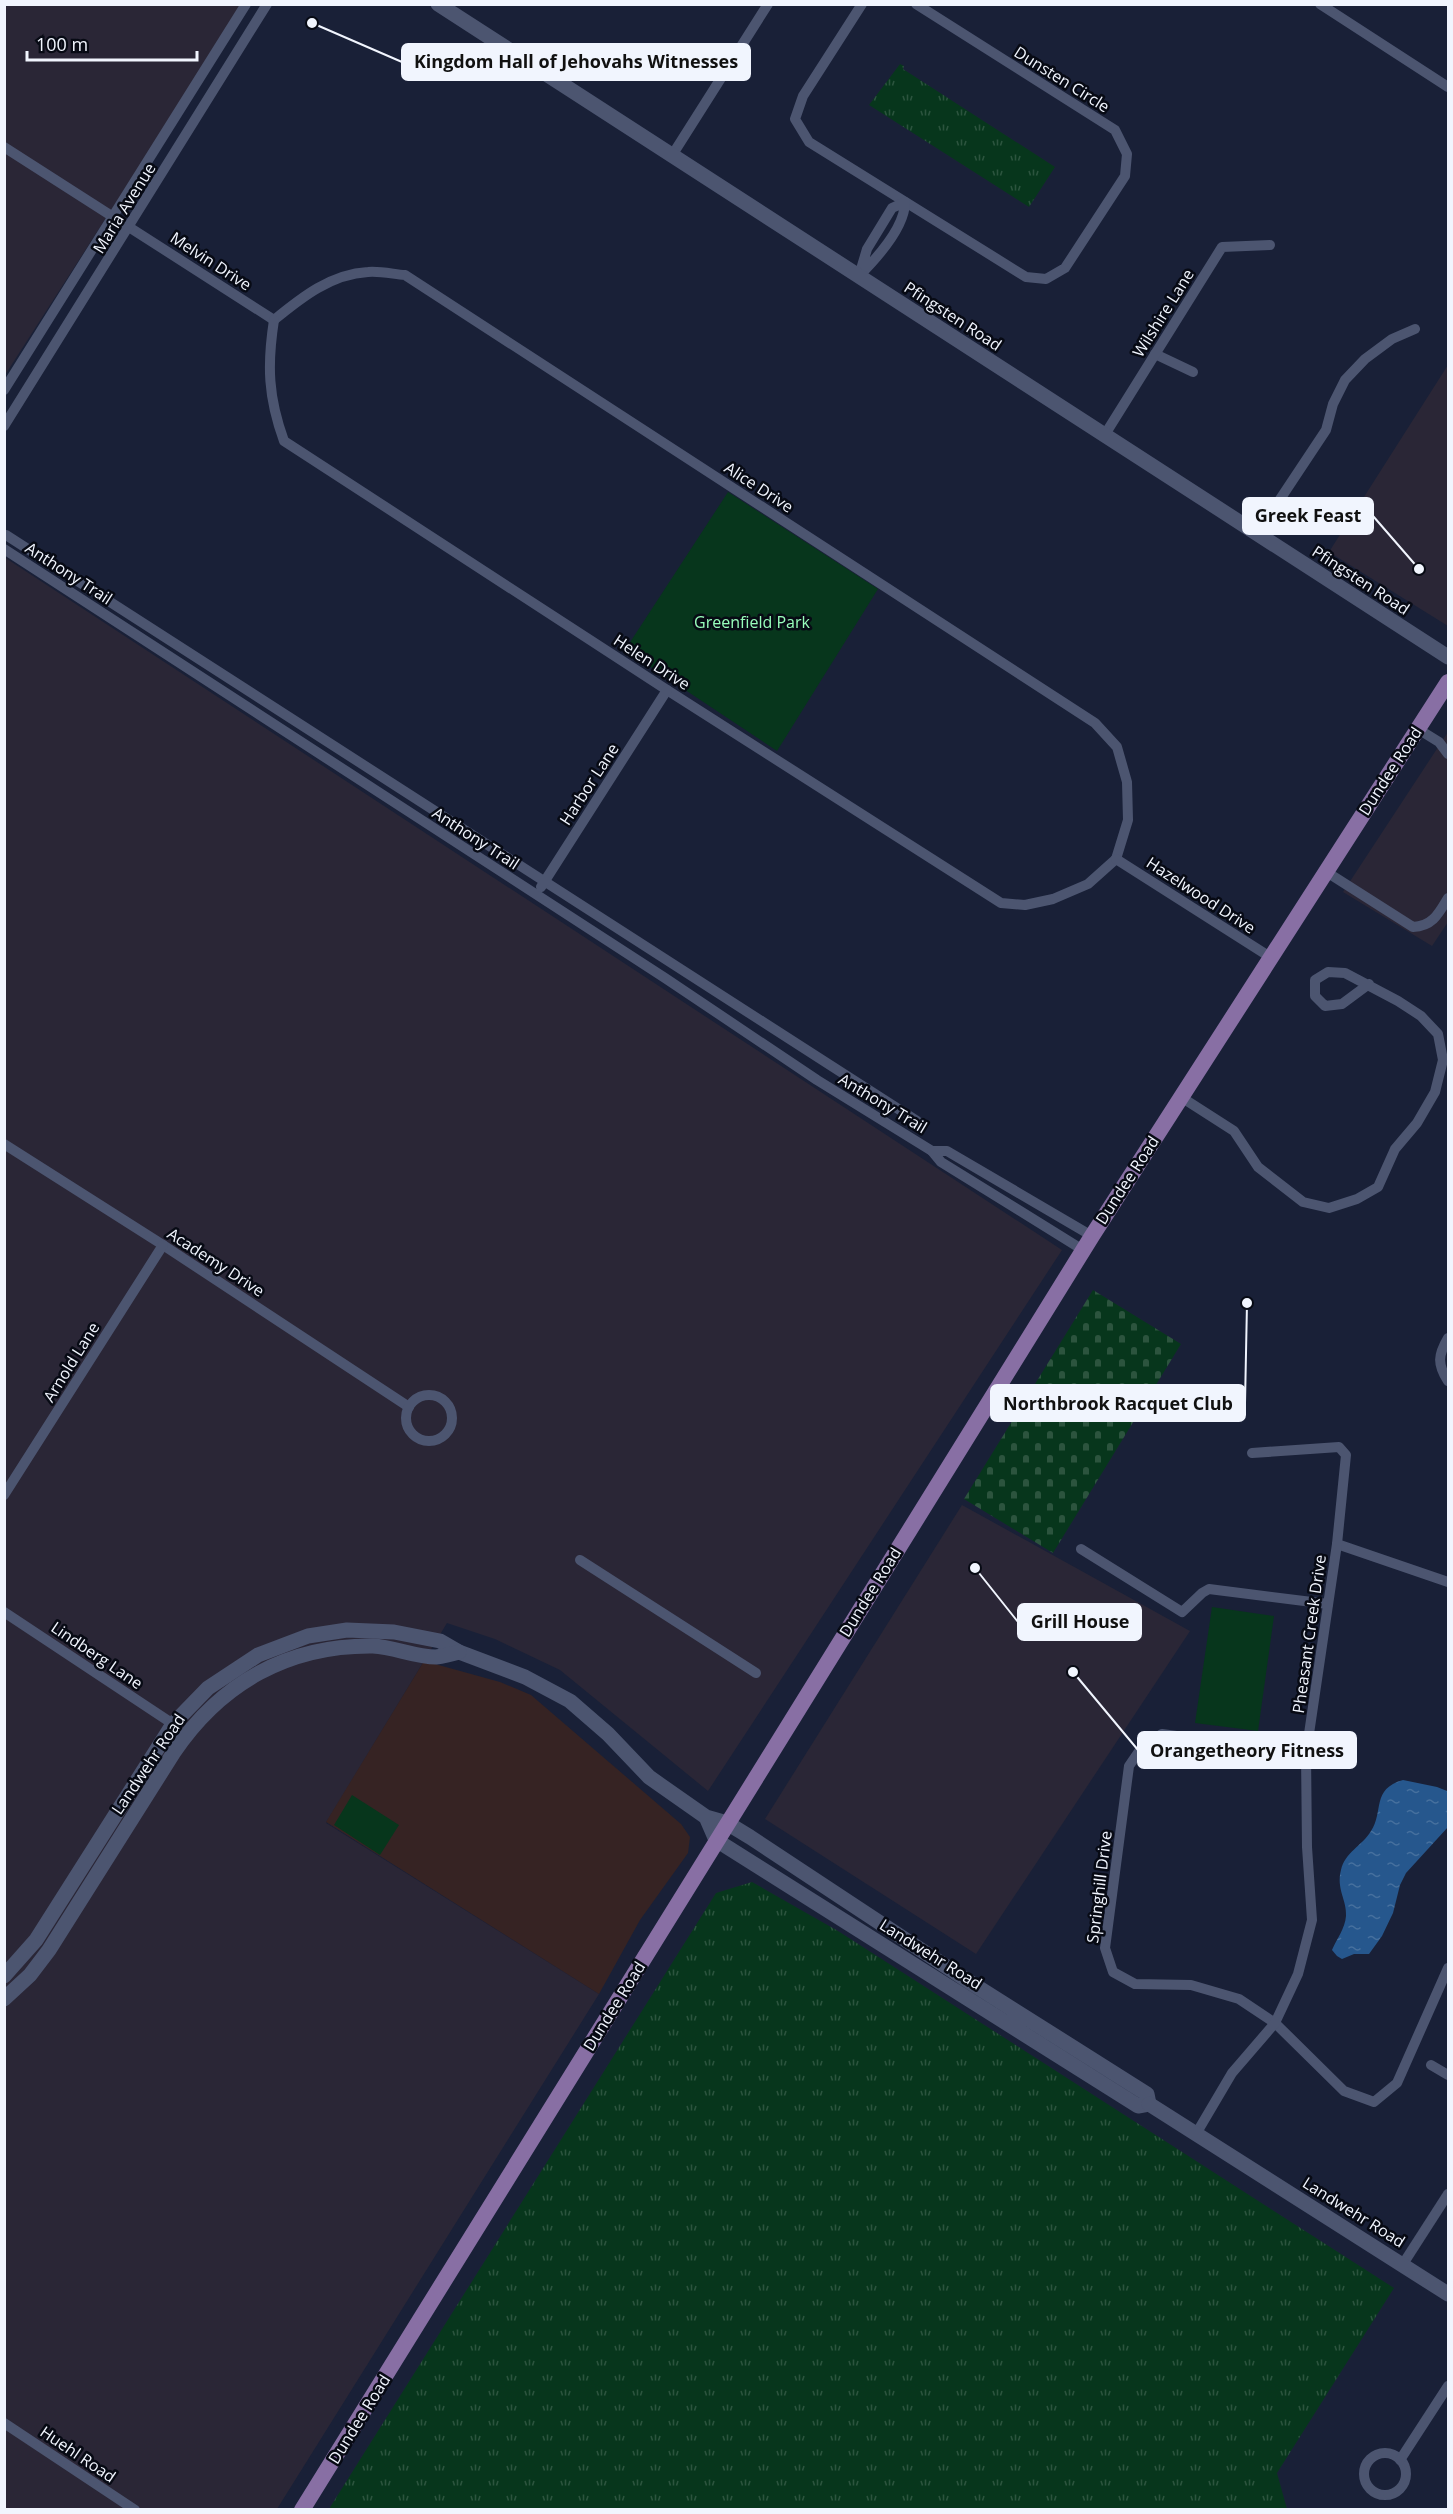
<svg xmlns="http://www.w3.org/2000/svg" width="1453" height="2514" viewBox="0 0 1453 2514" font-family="'Open Sans',sans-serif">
<defs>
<pattern id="grass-tufts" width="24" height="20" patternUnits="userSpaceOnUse" patternTransform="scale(1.5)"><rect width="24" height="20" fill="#07361c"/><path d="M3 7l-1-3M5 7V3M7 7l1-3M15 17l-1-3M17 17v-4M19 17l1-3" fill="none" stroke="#2c543e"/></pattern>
<pattern id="cemetery-stones" width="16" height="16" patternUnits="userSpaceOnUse" patternTransform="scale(1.5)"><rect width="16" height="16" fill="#07361c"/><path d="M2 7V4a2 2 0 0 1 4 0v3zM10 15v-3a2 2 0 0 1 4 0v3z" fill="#2c543e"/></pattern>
<pattern id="water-ripples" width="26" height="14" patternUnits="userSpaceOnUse" patternTransform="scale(1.5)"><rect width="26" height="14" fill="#26578d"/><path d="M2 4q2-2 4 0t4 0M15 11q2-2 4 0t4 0" fill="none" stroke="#46709e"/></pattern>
</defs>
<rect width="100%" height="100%" fill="#192037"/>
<g fill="#2a2636">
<path d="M5 5H243L5 375Z"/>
<path d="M1448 365V626L1329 552Z"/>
<path d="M4 557 1062 1250 708 1791 560 1670 495 1639 447 1623 326 1823 599 1994 277 2509H5Z"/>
<path d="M1448 732V922L1432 946 1343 892Z"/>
<path d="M962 1505 1190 1631 976 1954 765 1819Z"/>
</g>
<path fill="#362323" d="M424 1661 500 1682 531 1695 681 1824 690 1837 688 1853 640 1920 599 1994 326 1822Z"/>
<g fill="url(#grass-tufts)">
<path d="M900 64 904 66 903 69 1055 167 1029 207 869 105Z"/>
<path d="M752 1882 838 1931 1394 2288 1277 2473 1287 2509H329L716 1893Z"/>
</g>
<path fill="url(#cemetery-stones)" d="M1093 1290 1181 1344 1053 1553 964 1499Z"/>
<g fill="#07361c">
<path d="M728 492 878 589 777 751 625 650Z"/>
<path d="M1212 1607 1274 1616 1258 1731 1195 1723Z"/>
<path d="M352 1795 399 1825 380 1855 334 1825Z"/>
</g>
<path fill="url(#water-ripples)" d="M1403 1780 1437 1787 1447 1791 1448 1827 1406 1873 1400 1885 1393 1913 1382 1936 1369 1954H1354L1342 1959 1337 1956 1332 1950C1337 1938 1345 1929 1346 1916 1347 1900 1336 1889 1341 1870 1345 1852 1362 1846 1371 1831 1384 1812 1371 1789 1403 1780Z"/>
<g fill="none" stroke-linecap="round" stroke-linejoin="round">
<g stroke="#4c5570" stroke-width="10">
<path d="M862 4 803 96 795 119 809 142 1026 277 1046 279 1065 268 1125 176 1127 154 1115 130 916 4"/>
<path d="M1320 4 1448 87"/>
<path d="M4 147 274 320"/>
<path d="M671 157 768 4"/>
<path d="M905 202C905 227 876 259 859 276L867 249 892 208Z"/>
<path d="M274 320C302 297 331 274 368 272 380 271 393 274 405 275L1095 723 1117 747 1127 782 1128 820 1116 859"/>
<path d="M274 320C267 365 268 397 284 441L667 690 1001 903 1025 905 1053 899 1088 884 1116 859"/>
<path d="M1155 354 1193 372"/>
<path d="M4 390 246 4"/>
<path d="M4 426 267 4"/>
<path d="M1104 436 1222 247 1270 245"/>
<path d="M1257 534 1326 430 1333 404 1345 380 1365 359 1392 339 1415 329"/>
<path d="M6 535 917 1121"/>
<path d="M4 549 665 978 817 1080 932 1151"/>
<path d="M1418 729 1439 742 1448 754"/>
<path d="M1116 859 1270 957"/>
<path d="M1325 871 1413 927C1433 926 1439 913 1448 898"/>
<path d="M541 887 667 690"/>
<path d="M1181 1097 1234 1131 1258 1167 1303 1202 1329 1208 1357 1199 1378 1187 1395 1149 1417 1123 1435 1092 1443 1060 1438 1034 1421 1016 1398 1001 1345 973 1328 972 1315 980V996L1325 1006 1342 1004 1369 984"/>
<path d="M4 1144 163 1245 409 1407"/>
<path d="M1083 1250 941 1162 932 1151H947L1092 1236"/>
<path d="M1448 1338C1438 1355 1437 1364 1448 1381"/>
<circle cx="429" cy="1418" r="23"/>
<path d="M4 1495 163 1245"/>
<path d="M1337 1544 1448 1582"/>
<path d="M1081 1549 1182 1612 1202 1593 1209 1589 1328 1604"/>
<path d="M580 1560 756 1673"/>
<path d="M4 1612 173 1724"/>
<path d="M1306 1754 1162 1734 1142 1747 1129 1766 1105 1948 1113 1972 1135 1984 1191 1985 1239 1999 1275 2023 1344 2091 1374 2102 1397 2083 1448 1968"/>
<path d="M1431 2065 1448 2075"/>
<path d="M1196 2134 1232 2073 1275 2023 1298 1974 1312 1920 1307 1847 1306 1754 1337 1544 1346 1455 1339 1447 1252 1453"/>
<path d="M1403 2264 1448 2194"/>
<path d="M4 2423 135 2510"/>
<circle cx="1385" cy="2474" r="21"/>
<path d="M1400 2460 1448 2386"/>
</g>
<g stroke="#4c5570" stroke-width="15">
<path d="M438 4 1448 657"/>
<path d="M4 1976 36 1940 173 1724 208 1688 258 1655 308 1636 347 1630 394 1632 440 1641 459 1652 525 1677 570 1701 608 1734 649 1777 706 1817 727 1823 750 1837 968 1981 1147 2094 1149 2104 1138 2106 716 1840 706 1817"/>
<path d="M4 1999 30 1975 49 1950 174 1752C221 1683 288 1645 373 1646 394 1647 415 1657 436 1657 444 1656 452 1654 459 1652"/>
<path d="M1149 2104 1448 2294"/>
</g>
<path stroke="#886fa4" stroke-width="16" d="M302 2510 1092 1236 1448 682"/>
</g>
<g text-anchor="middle" stroke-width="5" stroke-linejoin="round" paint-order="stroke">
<g font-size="16" fill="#f1f5fe" stroke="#070a14">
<text transform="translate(1062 79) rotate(32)" y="6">Dunsten Circle</text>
<text transform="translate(124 208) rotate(-58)" y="6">Maria Avenue</text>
<text transform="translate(211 261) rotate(33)" y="6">Melvin Drive</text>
<text transform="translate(1163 313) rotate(-58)" y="6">Wilshire Lane</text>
<text transform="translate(953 316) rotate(33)" y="6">Pfingsten Road</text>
<text transform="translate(759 487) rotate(33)" y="6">Alice Drive</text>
<text transform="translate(69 573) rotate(33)" y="6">Anthony Trail</text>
<text transform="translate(1361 580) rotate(33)" y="6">Pfingsten Road</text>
<text transform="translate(652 662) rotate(33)" y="6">Helen Drive</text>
<text transform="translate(1390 771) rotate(-57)" y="6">Dundee Road</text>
<text transform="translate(589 784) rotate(-57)" y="6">Harbor Lane</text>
<text transform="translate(476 838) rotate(33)" y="6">Anthony Trail</text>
<text transform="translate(1201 895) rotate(33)" y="6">Hazelwood Drive</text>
<text transform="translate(883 1103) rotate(31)" y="6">Anthony Trail</text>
<text transform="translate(1127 1180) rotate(-57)" y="6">Dundee Road</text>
<text transform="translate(216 1262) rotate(33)" y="6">Academy Drive</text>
<text transform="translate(71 1362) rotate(-58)" y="6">Arnold Lane</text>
<text transform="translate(870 1592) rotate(-58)" y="6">Dundee Road</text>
<text transform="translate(1309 1634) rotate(-82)" y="6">Pheasant Creek Drive</text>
<text transform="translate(97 1655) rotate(34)" y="6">Lindberg Lane</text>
<text transform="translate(148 1764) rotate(-56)" y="6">Landwehr Road</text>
<text transform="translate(1099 1887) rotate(-83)" y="6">Springhill Drive</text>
<text transform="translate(931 1954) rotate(32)" y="6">Landwehr Road</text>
<text transform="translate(614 2006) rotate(-58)" y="6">Dundee Road</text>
<text transform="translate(1354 2212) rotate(32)" y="6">Landwehr Road</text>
<text transform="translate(359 2419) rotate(-58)" y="6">Dundee Road</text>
<text transform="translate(78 2454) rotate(34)" y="6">Huehl Road</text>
</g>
<g font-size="16" fill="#98fdbb" stroke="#070a14">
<text x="752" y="628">Greenfield Park</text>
</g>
</g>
<path fill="none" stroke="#f1f5fe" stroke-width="2" d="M312 23L402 62M1419 569L1373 516M1247 1303L1245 1403M975 1568L1018 1622M1073 1672L1138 1750"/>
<g fill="#f1f5fe" stroke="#070a14" stroke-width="2">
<circle cx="312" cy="23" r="6"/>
<circle cx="1419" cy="569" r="6"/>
<circle cx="1247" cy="1303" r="6"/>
<circle cx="975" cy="1568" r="6"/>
<circle cx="1073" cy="1672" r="6"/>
</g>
<g fill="#f1f5fe" stroke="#f1f5fe" stroke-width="2">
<rect x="402" y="44" width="348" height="36" rx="6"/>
<rect x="1243" y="498" width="130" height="36" rx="6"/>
<rect x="991" y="1385" width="254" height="36" rx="6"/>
<rect x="1018" y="1604" width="123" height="36" rx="6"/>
<rect x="1138" y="1732" width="218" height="36" rx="6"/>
</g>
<g font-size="18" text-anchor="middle" font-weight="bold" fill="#111">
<text x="576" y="68">Kingdom Hall of Jehovahs Witnesses</text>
<text x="1308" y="522">Greek Feast</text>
<text x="1118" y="1410">Northbrook Racquet Club</text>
<text x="1080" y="1628">Grill House</text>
<text x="1247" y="1757">Orangetheory Fitness</text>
</g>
<rect width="1453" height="2514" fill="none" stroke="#f1f5fe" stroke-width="12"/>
<path d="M27 51v9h170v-9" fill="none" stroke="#f1f5fe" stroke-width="3"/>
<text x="36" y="51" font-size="18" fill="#f1f5fe" stroke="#070a14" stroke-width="4.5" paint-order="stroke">100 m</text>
</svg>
